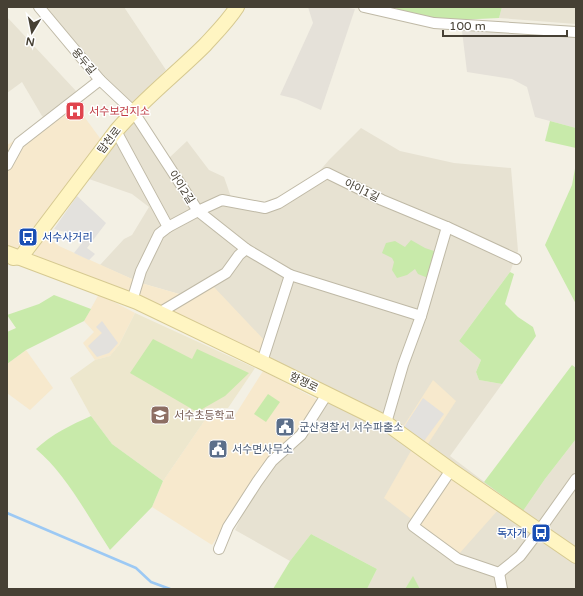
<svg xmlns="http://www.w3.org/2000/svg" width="583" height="596" viewBox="0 0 583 596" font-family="'Varela Round','Noto Sans KR',sans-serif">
<rect width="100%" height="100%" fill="#f3f0e4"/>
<g fill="#e7e2d2">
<path d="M45 7H124L166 70 132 105 106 81Z"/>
<path d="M502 7H576V24L499 18Z"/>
<path d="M7 17 76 91 45 118 42 116 22 82 7 93Z"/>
<path d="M138 112 169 158 187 141 209 170 224 177 232 200 267 205 317 174 329 160 361 128 400 151 454 163 511 168 518 251 510 272 459 341 481 360 476 372 479 380 502 384 450 456 523 511 545 479 576 439V589H420L413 577 405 589H367L377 569 311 534 290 561 235 530 268 461 297 433 327 386 260 355 193 298 141 283 100 265 124 239 132 235 149 207 132 194 89 179Z"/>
</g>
<g fill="#f7e9cd">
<path d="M75 104 102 141 20 252 7 248V145Z"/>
<path d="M44 235 59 246 141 283 193 298 213 286 265 341 260 355 32 258Z"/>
<path d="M99 294 135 313 119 345 110 356 95 360 83 343 94 332 84 321Z"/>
<path d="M26 350 53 388 30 410 7 393V364Z"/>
<path d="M263 371 318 400 297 433 268 461 212 545 152 507 163 481 213 408 232 420Z"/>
<path d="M433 380 456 401 426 447 401 430Z"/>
<path d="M412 449 499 509 458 555 384 498Z"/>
</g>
<g fill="#e5e1d9">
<path d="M308 7H342L355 9 321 110 296 99 280 95 313 23Z"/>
<path d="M462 31 576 37V128L535 117 527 87 512 79 467 72Z"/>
</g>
<path fill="#ede7cd" d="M135 313 255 368 228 408H213L163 481 112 444 91 416 70 378 95 360 110 356 119 345Z"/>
<g fill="#c8eaaa">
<path d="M395 7H502L499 18 457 20 436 29 408 21Z"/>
<path d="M550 121 576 128V148L545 141Z"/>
<path d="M576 163V304L545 245 572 185Z"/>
<path d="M411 240 425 248 437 252 428 278 418 274 415 269 407 275 397 278 392 270 394 262 392 258 382 253 386 243 395 241 405 247Z"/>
<path d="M510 272 514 274 505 304 518 317 533 327 536 336 502 384 479 380 476 372 481 360 459 341Z"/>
<path d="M54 295 91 309 84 321 26 350 7 364V332L16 328 7 315 39 304Z"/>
<path d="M153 339 192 359 197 349 249 373 225 396 197 412 130 373Z"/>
<path d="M572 365 576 368V439L545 479 523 511 484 482Z"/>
<path d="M268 394 280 402 266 422 254 414Z"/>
<path d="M91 416 112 444 163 481 152 507 110 550C89 518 66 474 36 449 52 434 71 425 91 416Z"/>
<path d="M311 534 377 569 367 589H273L290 561Z"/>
<path d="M413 576 420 589H405Z"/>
</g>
<g fill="#e3e1dd">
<path d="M77 196 106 223 87 248 95 254 89 260 74 253 82 243 72 234 54 229Z"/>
<path d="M102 321 118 343 109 353 97 357 88 346 102 333 96 327Z"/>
<path d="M423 398 444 414 424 441 404 427Z"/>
</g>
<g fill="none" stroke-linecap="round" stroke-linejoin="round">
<path stroke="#9cc9f4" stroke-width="2.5" d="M7 513 136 568 151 582 170 589"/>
<defs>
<g id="street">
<path d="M39 7 100 80 133 111 198 211 246 249 290 275 262 362"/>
<path d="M364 7 434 23 576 32"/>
<path d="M116 131 168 227"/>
<path d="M7 165 19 143 100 80"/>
<path d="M290 275 421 316"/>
<path d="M132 301 141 271 159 234 168 227 198 211 222 200 265 208 279 203 327 173 382 200 447 227 516 259"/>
<path d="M159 313 226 273 239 255 246 249"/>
<path d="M386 423 403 365 421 316 447 227"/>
<path d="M451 470 413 526 458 559 499 573 520 556 539 531 576 479"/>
<path d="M219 549 228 527 257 482 272 461 301 435 327 394"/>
<path d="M499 573 502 589"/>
</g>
<g id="secondary">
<path d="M7 253 137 302 262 362 386 423 451 470 576 556"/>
<path d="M13 258 21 257 116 131C143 99 176 74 205 45 216 33 228 21 237 7"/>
</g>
</defs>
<use href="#street" stroke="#bfb9a6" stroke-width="12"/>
<use href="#secondary" stroke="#d6c991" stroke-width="16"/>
<use href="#street" stroke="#fff" stroke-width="10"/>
<use href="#secondary" stroke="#fff5c2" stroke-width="14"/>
</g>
<defs>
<symbol id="hospital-square" viewBox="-11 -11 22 22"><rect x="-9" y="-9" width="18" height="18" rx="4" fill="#e0444e" stroke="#fff"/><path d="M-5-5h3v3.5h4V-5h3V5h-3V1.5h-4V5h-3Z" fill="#fff"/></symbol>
<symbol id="bus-square" viewBox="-11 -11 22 22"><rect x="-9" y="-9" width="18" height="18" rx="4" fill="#1a4fb4" stroke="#fff"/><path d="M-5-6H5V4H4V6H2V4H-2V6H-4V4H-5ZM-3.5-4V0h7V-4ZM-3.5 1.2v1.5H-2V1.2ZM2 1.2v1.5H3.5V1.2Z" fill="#fff"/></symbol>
<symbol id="school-square" viewBox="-11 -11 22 22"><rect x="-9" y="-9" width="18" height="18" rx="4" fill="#8d6e63" stroke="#fff"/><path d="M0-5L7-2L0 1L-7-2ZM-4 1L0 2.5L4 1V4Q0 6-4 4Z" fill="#fff"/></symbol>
<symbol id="civic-square" viewBox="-11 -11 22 22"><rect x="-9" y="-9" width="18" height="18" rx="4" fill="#5c6f8a" stroke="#fff"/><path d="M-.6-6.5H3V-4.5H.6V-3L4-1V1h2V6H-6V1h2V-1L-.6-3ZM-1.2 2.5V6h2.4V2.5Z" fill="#fff"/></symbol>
</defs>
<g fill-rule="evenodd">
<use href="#hospital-square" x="64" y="100" width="22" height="22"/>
<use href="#bus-square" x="17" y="226" width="22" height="22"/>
<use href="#school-square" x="149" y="404" width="22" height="22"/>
<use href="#civic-square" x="274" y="416" width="22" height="22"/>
<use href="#civic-square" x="207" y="438" width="22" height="22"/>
<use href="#bus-square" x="530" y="522" width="22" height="22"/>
</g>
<g text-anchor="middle" stroke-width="3" stroke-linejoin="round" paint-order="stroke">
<g font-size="11" fill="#464034" stroke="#fff">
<text transform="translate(84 61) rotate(50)" y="4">용두길</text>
<text transform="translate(109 140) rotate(-52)" y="4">탑천로</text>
<text transform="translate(182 187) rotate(57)" y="4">아이2길</text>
<text transform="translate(362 190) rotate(26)" y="4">아이1길</text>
<text transform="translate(304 382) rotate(26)" y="4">항쟁로</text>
</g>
<g font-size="11" fill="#be3a42" stroke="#fff" text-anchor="start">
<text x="89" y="115">서수보건지소</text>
</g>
<g font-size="11" fill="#164399" stroke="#fff" text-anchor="start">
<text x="42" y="241">서수사거리</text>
<text x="527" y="537" text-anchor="end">독자개</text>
</g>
<g font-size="11" fill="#785e54" stroke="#fff" text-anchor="start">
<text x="174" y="419">서수초등학교</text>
</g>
<g font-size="11" fill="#4e5e75" stroke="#fff" text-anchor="start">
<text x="299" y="431">군산경찰서 서수파출소</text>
<text x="232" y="453">서수면사무소</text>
</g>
</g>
<rect width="583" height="596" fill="none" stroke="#464034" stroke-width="16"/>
<g transform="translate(32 32) rotate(190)" stroke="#ffffff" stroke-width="3" paint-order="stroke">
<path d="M0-3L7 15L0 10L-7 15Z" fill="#464034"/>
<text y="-6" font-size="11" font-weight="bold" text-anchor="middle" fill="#464034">N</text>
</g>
<path d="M443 30v6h124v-6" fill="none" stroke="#464034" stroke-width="2"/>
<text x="449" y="30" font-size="12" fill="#464034" stroke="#ffffff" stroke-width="3" paint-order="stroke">100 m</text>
</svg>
